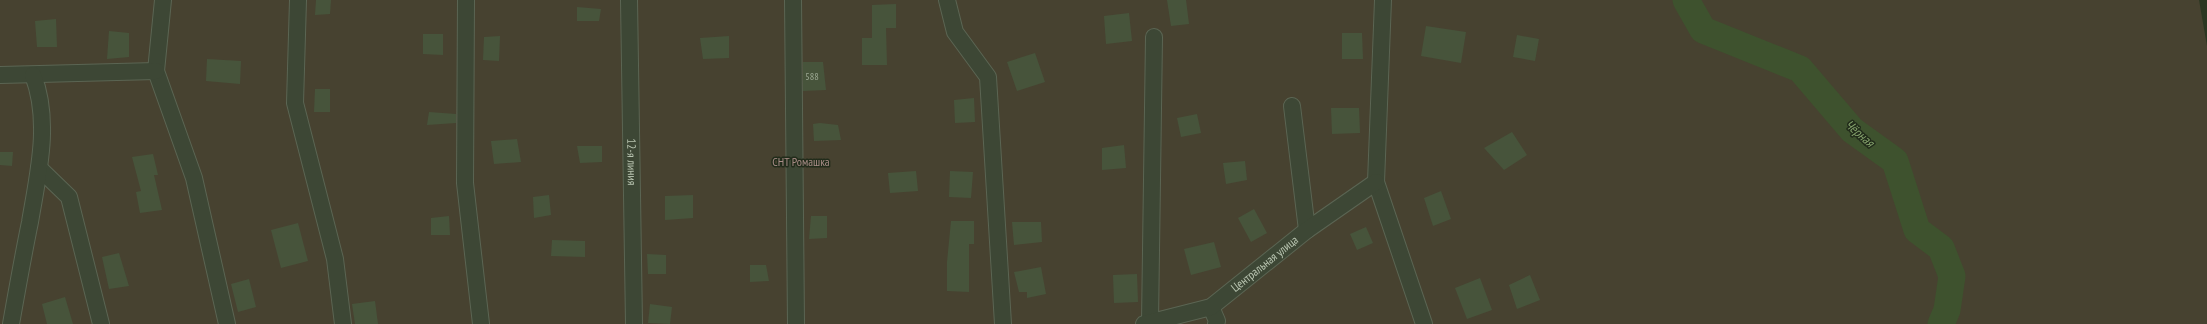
<svg xmlns="http://www.w3.org/2000/svg" width="2207" height="324" viewBox="0 0 2207 324" font-family="'PT Sans Narrow',sans-serif">
<rect width="100%" height="100%" fill="#2c3722"/>
<path fill="#474230" d="M0 0H2199L2207 46V324H0Z"/>
<g fill="none" stroke-linecap="round" stroke-linejoin="round">
<path stroke="#3e522e" stroke-width="27" d="M1686 0 1703 30 1800 69 1852 130 1895 161 1917 230 1941 248 1952 276 1947 310 1941 324"/>
</g>
<g fill="#47543b">
<path d="M316 0H331L330 14 315 15Z"/>
<path d="M1167 0H1186L1189 24 1171 26Z"/>
<path d="M896 4V28H886L887 65H862V38H872V5Z"/>
<path d="M577 7 601 9 599 21H577Z"/>
<path d="M1129 13 1132 41 1106 44 1104 16Z"/>
<path d="M56 19 57 47H37L35 21Z"/>
<path d="M1426 26 1466 32 1461 63 1421 56Z"/>
<path d="M109 31 129 33V57L107 59Z"/>
<path d="M1342 33H1362L1363 59H1342Z"/>
<path d="M423 34H443V55L423 54Z"/>
<path d="M1517 35 1539 39 1535 61 1513 57Z"/>
<path d="M500 36 499 61 483 60 484 37Z"/>
<path d="M729 36V58L703 59 700 38Z"/>
<path d="M1035 53 1045 82 1017 91 1007 62Z"/>
<path d="M207 59 241 61 240 84 206 81Z"/>
<path d="M803 62H823L826 90 803 91Z"/>
<path d="M315 89H330V112H314Z"/>
<path d="M974 98 975 122 955 123 954 100Z"/>
<path d="M1331 108H1359L1360 133 1332 134Z"/>
<path d="M429 112 456 114V123L427 125Z"/>
<path d="M1197 114 1201 133 1181 137 1177 118Z"/>
<path d="M820 123 838 125 841 140 814 141 813 124Z"/>
<path d="M1512 132 1527 155 1504 170 1484 148Z"/>
<path d="M517 139 521 162 494 164 491 141Z"/>
<path d="M1124 145 1126 168 1102 170V148Z"/>
<path d="M577 146H602V162L580 163Z"/>
<path d="M0 152H13L12 166 0 165Z"/>
<path d="M153 154 158 175H154L162 210 140 213 136 192 141 191 132 157Z"/>
<path d="M1245 161 1247 180 1226 184 1223 163Z"/>
<path d="M916 171 918 191 890 193 888 173Z"/>
<path d="M950 171 973 172 971 198 949 197Z"/>
<path d="M1441 191 1451 219 1433 226 1424 198Z"/>
<path d="M549 195 551 215 534 218 533 197Z"/>
<path d="M693 195V218L665 220V196Z"/>
<path d="M1254 209 1267 233 1251 242 1238 218Z"/>
<path d="M449 216 450 235H431V218Z"/>
<path d="M811 216H827V238L809 239Z"/>
<path d="M951 221H974V244H969V292L947 291V262Z"/>
<path d="M1012 222H1041L1042 242 1014 245Z"/>
<path d="M298 223 308 261 281 268 271 230Z"/>
<path d="M1366 227 1373 243 1357 250 1350 234Z"/>
<path d="M552 240 585 241V257L551 256Z"/>
<path d="M1214 242 1221 267 1191 275 1184 249Z"/>
<path d="M119 253 129 286 109 289 102 257Z"/>
<path d="M647 254 666 255V274H648Z"/>
<path d="M750 265H766L769 281 750 282Z"/>
<path d="M1041 267 1046 294 1027 298V292H1019L1014 272Z"/>
<path d="M1137 274 1138 302 1114 303 1113 275Z"/>
<path d="M1530 275 1540 300 1517 309 1509 285Z"/>
<path d="M1480 278 1492 310 1467 319 1455 288Z"/>
<path d="M249 279 256 307 238 312 231 284Z"/>
<path d="M65 297 73 324H47L42 304Z"/>
<path d="M375 301 378 324H355L352 304Z"/>
<path d="M650 304 672 307 670 324 648 323Z"/>
</g>
<g fill="none" stroke-linecap="round" stroke-linejoin="round">
<defs>
<g id="minor">
<path d="M163 0 156 71 194 178 227 324"/>
<path d="M298 0 295 103 335 259 343 324"/>
<path d="M466 0 465 183 481 324"/>
<path id="s1" d="M629 0 634 324"/>
<path d="M793 0 796 324"/>
<path d="M947 0 955 32 988 77 1003 324"/>
<path d="M1383 0 1376 182 1424 324"/>
<path d="M0 75 156 71"/>
<path d="M1292 106 1307 230"/>
<path d="M39 168 69 197 101 324"/>
<path d="M1211 307 1217 321 1216 324"/>
<path d="M1150 322 1154 37"/>
<path d="M11 324C17 290 23 256 30 222 38 174 51 122 33 75"/>
<path id="s2" d="M1144 324 1211 307 1307 230 1376 182"/>
</g>
</defs>
<use href="#minor" stroke="#5b6553" stroke-width="18"/>
<use href="#minor" stroke="#3d4735" stroke-width="16"/>
</g>
<g text-anchor="middle" stroke-width="3" stroke-linejoin="round" paint-order="stroke">
<g font-size="10" fill="#9ca893">
<text x="812" y="80">588</text>
</g>
<g font-size="12" fill="#b8c4b0" stroke="#222c1b">
<text dy="4" stroke="none"><textPath href="#s1" startOffset="162">12-я линия</textPath></text>
<text dy="4" stroke="none"><textPath href="#s2" startOffset="138">Центральная улица</textPath></text>
</g>
<g font-size="12" fill="#a98d87" stroke="#222c1b">
<text x="801" y="166">СНТ Ромашка</text>
</g>
<g font-size="13" font-style="italic" fill="#84a16b" stroke="#222c1b">
<text transform="translate(1860 133) rotate(41)" y="5">Чёрная</text>
</g>
</g>
</svg>
